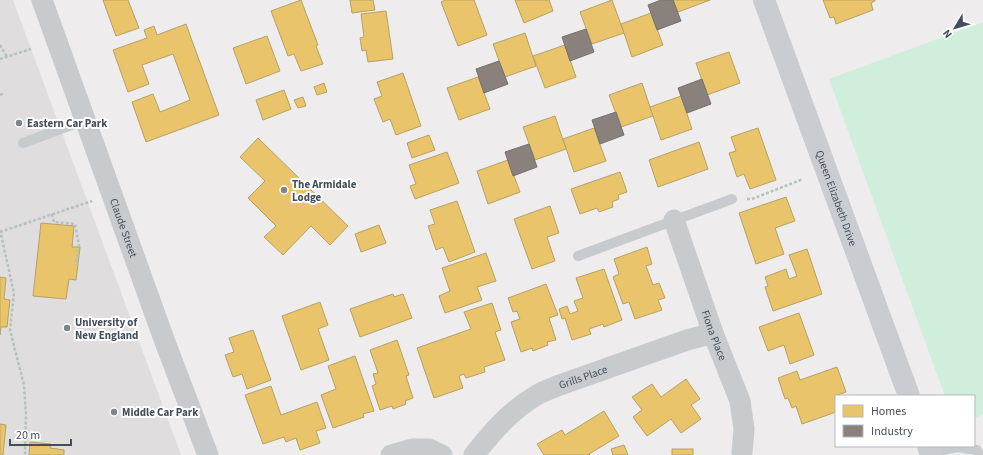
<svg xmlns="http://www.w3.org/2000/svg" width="983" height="455" viewBox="0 0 983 455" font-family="'Source Sans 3',sans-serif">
<rect width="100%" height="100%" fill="#eeecec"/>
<path fill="#dfddde" d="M0 0H13L181 455H0Z"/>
<path fill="#cfefdc" d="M983 22V415L974 418V396H945L829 79Z"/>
<g fill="#e9c46a" stroke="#b7a165">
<path d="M103 0H128L139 28 116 36Z"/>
<path d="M301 0 318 45 316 46 323 64 301 71 294 54 288 56 271 11Z"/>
<path d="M350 0H373L375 10 352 13Z"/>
<path d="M445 0H474L487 35 458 46 441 2Z"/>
<path d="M515 0H549L553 11 524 23Z"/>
<path d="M612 0 624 33 592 44 580 12Z"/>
<path d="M673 0H710L678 12Z"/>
<path d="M823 0H875V1L871 3 873 10 836 24 834 17 830 18Z"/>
<path d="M386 11 393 59 368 62 366 50 362 51 360 38 364 37 361 14Z"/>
<path d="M651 13 663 45 632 57 621 24Z"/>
<path d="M186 24 219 115 146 142 132 102 153 94 160 112 190 100 173 54 142 65 149 84 128 92 113 50 147 38 144 30 154 26 157 35Z"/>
<path d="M525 33 536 66 505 77 493 44Z"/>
<path d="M267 36 280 71 246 84 233 48Z"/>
<path d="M565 45 576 77 545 88 533 56Z"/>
<path d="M729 52 740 83 707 95 696 63Z"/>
<path d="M403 73 421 126 396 135 390 119 383 122 374 99 382 96 377 82Z"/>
<path d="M478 77 490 109 459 120 447 88Z"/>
<path d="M324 83 327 92 317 95 314 87Z"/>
<path d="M642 83 653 116 621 127 609 95Z"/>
<path d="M284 90 291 109 263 120 256 100Z"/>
<path d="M681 96 692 129 661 140 650 107Z"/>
<path d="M303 97 306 106 298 108 294 100Z"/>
<path d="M555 116 566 149 535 160 523 127Z"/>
<path d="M594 128 606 161 574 172 563 139Z"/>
<path d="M758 128 776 180 750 189 744 174 737 177 729 153 736 151 731 137Z"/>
<path d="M429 135 435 150 412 158 407 143Z"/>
<path d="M258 138 348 226 330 245 311 226 283 255 264 237 276 226 248 198 265 181 240 157Z"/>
<path d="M699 142 708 169 658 187 649 160Z"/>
<path d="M447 152 459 183 415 199 410 186 416 184 409 165Z"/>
<path d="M508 160 520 192 488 204 477 171Z"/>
<path d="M620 172 627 192 618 195 619 199 612 202 613 207 599 212 597 208 580 214 571 189Z"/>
<path d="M786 197 795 221 775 228 784 254 756 264 739 213Z"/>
<path d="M457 201 475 252 449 262 443 247 436 250 428 226 435 224 430 210Z"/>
<path d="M550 206 559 233 547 237 555 261 532 269 514 219Z"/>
<path d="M41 223 74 226 72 247H80L76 280 69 279 66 299 33 296Z"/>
<path d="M379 225 386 243 361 252 355 234Z"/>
<path d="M647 247 652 264 646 266 653 285 659 283 665 298 658 300 662 310 635 319 629 302 623 304 613 277 619 274 614 259Z"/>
<path d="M807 249 822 294 773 311 765 287 768 286 765 277 786 269 789 279 797 276 789 255Z"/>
<path d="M486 253 496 281 477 287 482 300 445 313 439 296 450 291 442 268Z"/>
<path d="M604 269 622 320 604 327 603 324 589 329 591 334 572 340 565 318 562 319 559 309 567 306 570 314 578 311 574 301 583 298 576 278Z"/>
<path d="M0 277 6 278 4 299 10 300 7 327H1L0 335Z"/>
<path d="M546 284 558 315 549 318 556 340 547 342 548 345 533 351 532 348 521 352 511 322 520 319 517 311 513 312 508 298Z"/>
<path d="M393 294 394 297 403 294 412 318 360 337 350 309Z"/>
<path d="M320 302 328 325 318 329 329 360 301 370 282 316Z"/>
<path d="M492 303 501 330 495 332 505 360 484 367 485 372 466 378 464 374 459 376 463 388 434 398 417 348 471 329 464 312Z"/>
<path d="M799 313 814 355 790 364 784 345 768 351 759 327Z"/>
<path d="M253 330 271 380 247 389 242 374 233 377 225 355 234 352 229 338Z"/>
<path d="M397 340 409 375 406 376 413 398 405 401 406 404 393 409 392 406 380 410 372 386 376 384 373 374 378 373 370 350Z"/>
<path d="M355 356 374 411 363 414 364 417 333 428 321 395 336 389 328 366Z"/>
<path d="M837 367 846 392 835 396 836 412 802 424 796 406 792 408 788 398 785 399 778 378 797 371 800 380Z"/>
<path d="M686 379 700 399 691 405 701 419 681 433 671 419 647 436 633 417 642 410 632 397 652 384 661 397Z"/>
<path d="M271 386 281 415 317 402 326 428 316 431 320 443 300 450 296 438 286 442 284 437 263 444 245 395Z"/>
<path d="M604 411 619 436 589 454 590 455H544L537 444 562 430 565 435Z"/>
<path d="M0 424 6 425 3 455H0Z"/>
<path d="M30 442 51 444 50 448 64 450V455H29Z"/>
<path d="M624 445 628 455H613L611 449Z"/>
<rect x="672" y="449" width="21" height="6"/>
</g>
<g fill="#8a817c" stroke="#757272">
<path d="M661 0H673L681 21 657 30 648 5Z"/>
<path d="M586 29 594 52 570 61 562 37Z"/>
<path d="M499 61 508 84 484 93 476 69Z"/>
<path d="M702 79 711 104 687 113 678 88Z"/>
<path d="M616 112 624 135 600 144 592 120Z"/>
<path d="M529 144 537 167 513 176 505 152Z"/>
</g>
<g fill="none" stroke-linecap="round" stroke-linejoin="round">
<g stroke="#b4c2be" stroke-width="2.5" stroke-dasharray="3 2" stroke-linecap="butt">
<path d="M0 45 7 57"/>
<path d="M0 59 31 49"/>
<path d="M0 95 4 93"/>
<path d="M747 199H752L803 179"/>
<path d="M52 214 54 222 75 224 79 245 76 265"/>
<path d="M0 230 14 293 10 330 24 385 26 414 25 455"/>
<path d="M0 232 92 201"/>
</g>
<g stroke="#c8cbcd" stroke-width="10">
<path d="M23 143 85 120"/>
<path d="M578 256 732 199"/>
<path d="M930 453 957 447 977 450 979 455"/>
</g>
<g stroke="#c8cbcd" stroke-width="21">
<path id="s1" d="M42 0 165 342 208 455"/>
<path id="s2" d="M674 220 713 333 740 401 744 429 742 452"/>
<path d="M391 455 412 449H429L442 455"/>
<path id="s3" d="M474 455C492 432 511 410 537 395 543 391 551 389 557 386L687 340 713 333"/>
</g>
<g stroke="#c9ccd0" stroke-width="22">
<path id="s4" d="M764 0 909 396"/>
<path d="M928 446 931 455"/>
</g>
</g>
<g fill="#7f858d" stroke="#fff" stroke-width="1.5">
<circle cx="19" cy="123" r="4"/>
<circle cx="284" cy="190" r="4"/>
<circle cx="67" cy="328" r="4"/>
<circle cx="114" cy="412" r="4"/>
</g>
<g text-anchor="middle" stroke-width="4" stroke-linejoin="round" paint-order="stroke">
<g font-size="11" font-weight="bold" fill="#434e5a" stroke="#fff" text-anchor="start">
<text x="27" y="127">Eastern Car Park</text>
<text x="292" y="188">The Armidale<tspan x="292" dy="13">Lodge</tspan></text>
<text x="75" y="326">University of<tspan x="75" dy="13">New England</tspan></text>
<text x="122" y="416">Middle Car Park</text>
</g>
<g font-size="11" fill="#434e5a" stroke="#fff">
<text dy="4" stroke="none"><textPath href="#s4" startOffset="211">Queen Elizabeth Drive</textPath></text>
<text dy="4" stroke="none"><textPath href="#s1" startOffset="242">Claude Street</textPath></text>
<text dy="4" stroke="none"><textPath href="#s2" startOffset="122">Fiona Place</textPath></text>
<text dy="4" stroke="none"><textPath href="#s3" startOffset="137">Grills Place</textPath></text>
</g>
</g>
<rect x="835" y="395" width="140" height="52" fill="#ffffff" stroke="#b4b8bd"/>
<rect x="843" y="405" width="20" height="12" fill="#e9c46a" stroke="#b4b8bd"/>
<text x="871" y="415" font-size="12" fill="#434e5a">Homes</text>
<rect x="843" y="425" width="20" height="12" fill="#8a817c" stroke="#b4b8bd"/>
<text x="871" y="435" font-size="12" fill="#434e5a">Industry</text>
<g transform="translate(955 28) rotate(232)" stroke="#ffffff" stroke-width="3" paint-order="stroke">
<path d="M0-3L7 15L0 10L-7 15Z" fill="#434e5a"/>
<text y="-6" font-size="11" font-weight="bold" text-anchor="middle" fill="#434e5a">N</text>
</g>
<path d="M10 439v6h61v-6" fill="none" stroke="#434e5a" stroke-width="2"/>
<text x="16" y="439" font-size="12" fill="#434e5a" stroke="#ffffff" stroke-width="3" paint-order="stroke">20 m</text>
</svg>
